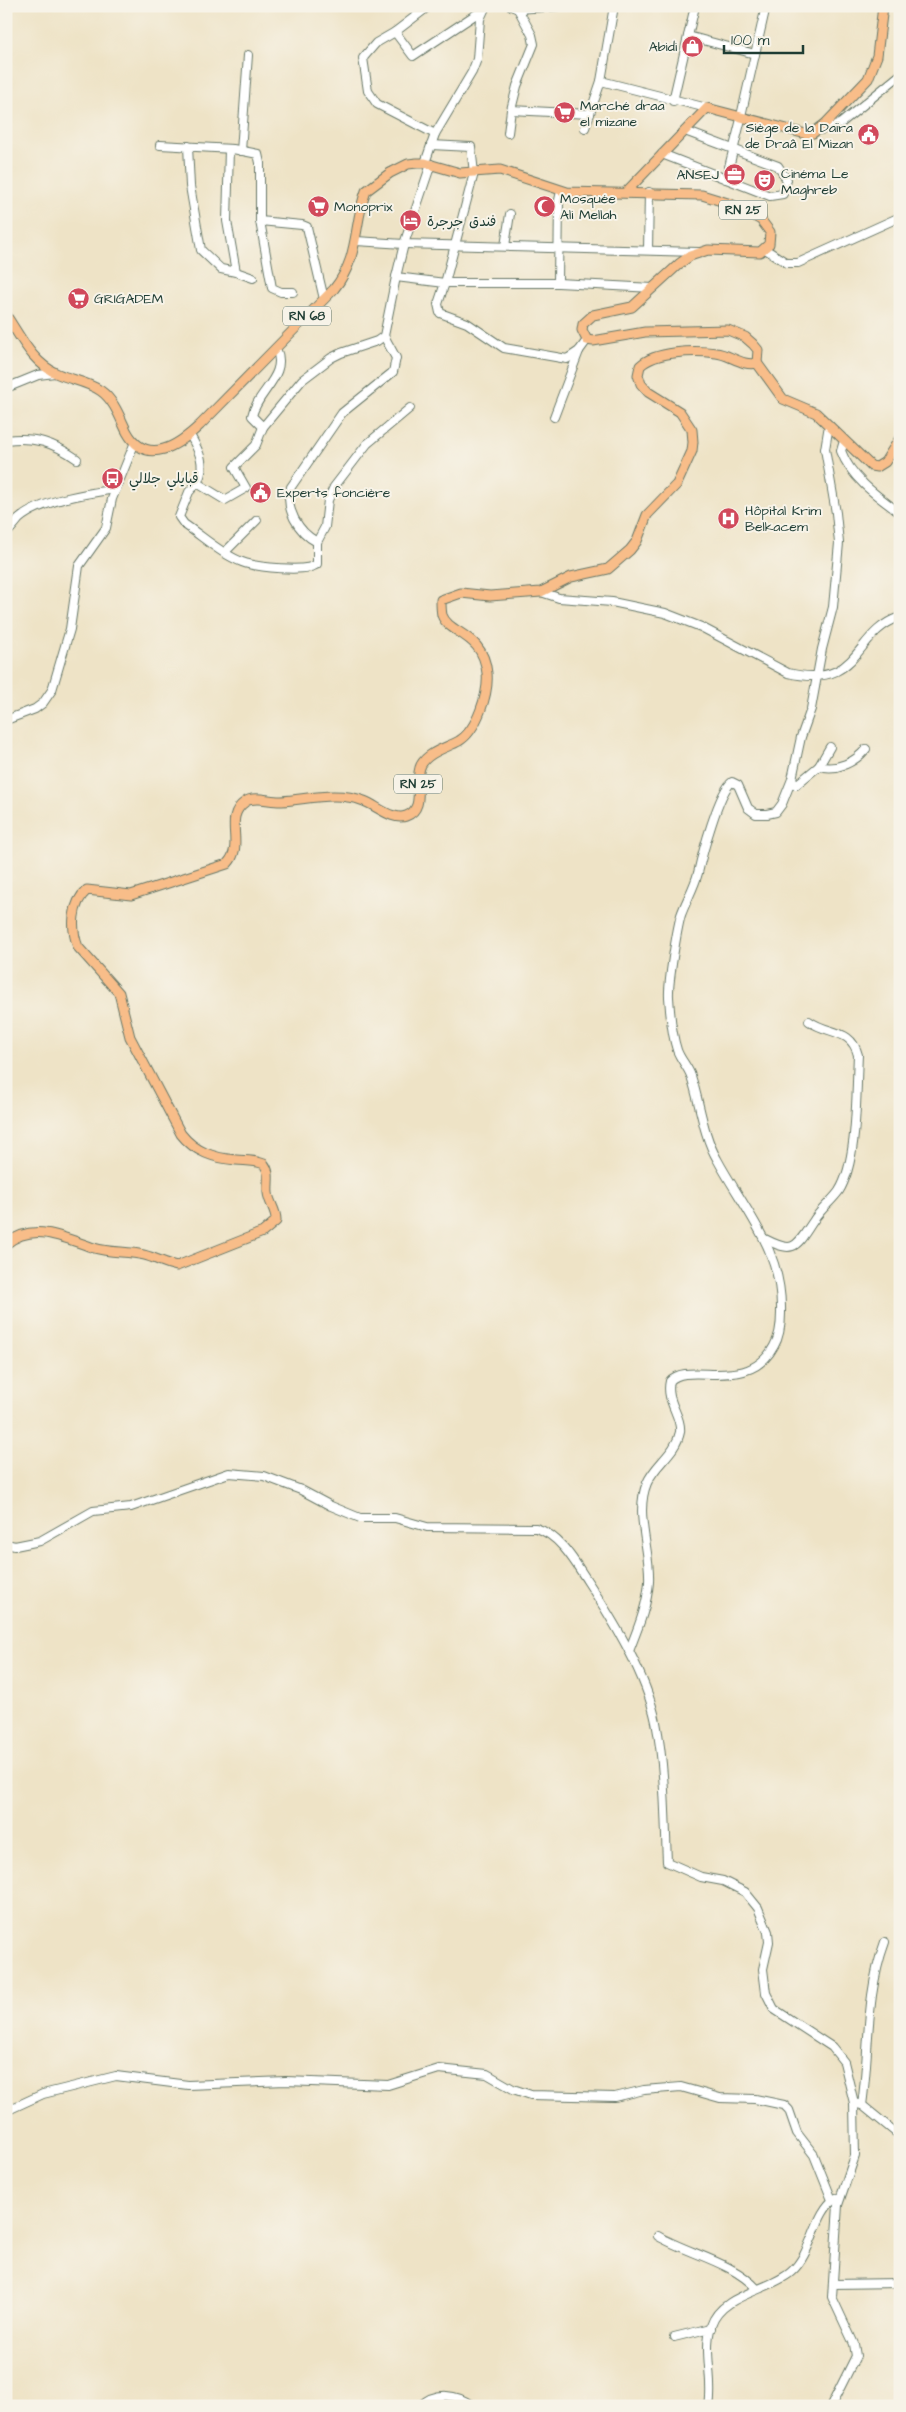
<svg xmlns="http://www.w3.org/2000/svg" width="906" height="2412" viewBox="0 0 906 2412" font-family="'Architects Daughter','Playpen Sans Arabic',sans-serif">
<rect width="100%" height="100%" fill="#f7f3e8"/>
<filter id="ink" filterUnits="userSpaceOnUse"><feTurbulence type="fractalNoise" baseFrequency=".02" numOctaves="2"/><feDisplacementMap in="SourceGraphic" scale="10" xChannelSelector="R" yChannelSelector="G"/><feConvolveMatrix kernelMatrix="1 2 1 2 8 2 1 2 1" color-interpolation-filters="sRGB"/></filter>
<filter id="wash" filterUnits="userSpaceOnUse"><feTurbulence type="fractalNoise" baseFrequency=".0096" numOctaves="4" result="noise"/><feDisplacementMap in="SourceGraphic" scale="20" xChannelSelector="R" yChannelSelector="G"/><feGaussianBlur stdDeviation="1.12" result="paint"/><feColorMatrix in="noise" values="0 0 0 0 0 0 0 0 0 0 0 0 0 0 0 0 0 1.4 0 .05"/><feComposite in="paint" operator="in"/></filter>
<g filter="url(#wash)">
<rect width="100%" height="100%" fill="#eee3c6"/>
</g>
<g filter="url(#ink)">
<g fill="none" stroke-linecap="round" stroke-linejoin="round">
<defs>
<g id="minor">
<path d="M429 6 395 32 413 56 484 9"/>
<path d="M511 6 518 9 560 6"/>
<path d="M614 6 601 81 707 108"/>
<path d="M518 9 532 35 534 44 517 86 511 110 590 114"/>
<path d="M395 32 376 43 363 58 368 91 377 104 435 134"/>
<path d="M688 36 755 54"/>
<path d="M673 101 695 6"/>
<path d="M741 116 766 6"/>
<path d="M585 128 601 81"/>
<path d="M818 130 832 128 841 123 900 75"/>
<path d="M508 133 511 110"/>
<path d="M160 145 233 149 258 154 260 163V221L302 225 307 227 324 299"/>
<path d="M431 145 471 147 474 173 445 283 438 304 440 313 467 323 504 348 567 359 579 351 587 340"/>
<path d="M188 146 190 186 201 250 221 269 236 272 227 221 229 149"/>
<path d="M241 151 248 55"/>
<path d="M662 154 770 196 783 194 787 180 778 166 685 131"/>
<path d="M425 163 435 134 472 72 477 59 480 19 485 8"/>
<path d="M431 164 404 244 396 277 445 283H558L653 288"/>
<path d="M726 179 741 119"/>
<path d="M260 221 272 288 281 292H293"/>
<path d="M356 241 404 244 698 252"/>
<path d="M505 246 510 214"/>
<path d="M765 249 787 263H798L900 217"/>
<path d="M648 250 649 192"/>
<path d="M236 272 253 278"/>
<path d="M558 283 559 200 561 191"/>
<path d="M276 348C289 376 257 391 252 416L263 427 302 380 331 358 341 353 377 341 384 336 396 277"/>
<path d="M6 388 38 375 55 373"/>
<path d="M554 417 579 351"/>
<path d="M190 435C199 451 207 465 197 483L225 500 246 488 234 467 256 445 263 427"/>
<path d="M6 440C35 436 54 443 77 459"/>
<path d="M844 441 841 451C851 478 877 496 900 513"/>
<path d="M197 483 189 492 179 517 184 524C202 536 221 554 242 562 255 567 307 573 317 564V542C298 532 284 508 291 487L342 413 393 372 396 358 384 336"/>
<path d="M6 534C11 529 15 524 19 519 41 500 89 493 116 489"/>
<path d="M317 542 325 527 328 500 334 487 367 444 410 408"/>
<path d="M225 552 257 520"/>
<path d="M541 592 559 598 612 602 665 613 701 627 788 673C862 690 852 633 900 617"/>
<path d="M6 720 35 709 43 703 52 690 70 629 79 566 106 528 112 499 135 442"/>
<path d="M819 766 830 747"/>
<path d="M792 779 796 785 819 766C838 771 855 762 866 749"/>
<path d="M765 1239C796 1255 796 1246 814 1220 821 1209 832 1201 839 1191 858 1161 856 1091 858 1055 851 1028 828 1035 809 1021"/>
<path d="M6 1544 15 1546 40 1541 93 1511 131 1507 229 1473 264 1476 301 1490 331 1506 360 1518H395L427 1527 536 1528C560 1535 575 1562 588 1582 614 1622 646 1674 656 1722 665 1768 665 1816 667 1862L701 1877 723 1881 745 1892 758 1908 768 1932 769 1942 763 1969 766 1993 774 2009 832 2047 844 2062 854 2103 855 2156 838 2205 832 2297 854 2344 856 2356 831 2406"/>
<path d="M629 1651C638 1628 647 1607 649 1582 651 1550 634 1514 647 1483 655 1464 676 1453 680 1432 682 1416 665 1401 670 1381 688 1360 748 1395 774 1346 780 1336 781 1325 781 1313 783 1250 745 1211 717 1159 703 1135 700 1103 691 1076 688 1067 680 1059 677 1050 672 1035 670 1013 669 997 668 984 677 929 681 915 686 901 694 888 698 873 702 855 719 791 732 782L738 785 748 808 756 814H767L776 812 782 804 792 779 801 737 811 709 822 649 833 607 839 543 836 513 825 449 829 425"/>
<path d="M858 2104 862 2105 900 2136"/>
<path d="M862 2105C870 2049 865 1996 885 1942"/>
<path d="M6 2111 43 2094 116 2076 188 2085 286 2081 388 2085 439 2069 487 2074 513 2089 531 2095 615 2097 644 2090 681 2087 720 2098 755 2099 784 2105 789 2110 797 2133 814 2155 832 2200"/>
<path d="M658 2236C689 2254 733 2262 757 2289"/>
<path d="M833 2284 900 2283"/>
<path d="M674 2337 711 2328"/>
<path d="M420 2406C436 2391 457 2394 473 2406"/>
<path d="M709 2406C714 2380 703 2352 711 2326 721 2294 769 2291 791 2272 813 2253 814 2212 836 2198"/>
</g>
<g id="major">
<path d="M626 192 707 108 806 134 813 133 825 124 868 79 877 56 883 6"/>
<path d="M6 315C20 336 33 364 58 374 72 380 88 382 101 391 114 400 120 418 127 432 147 468 180 444 200 425L334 289C360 257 353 226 366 191L390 173 408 164 417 163H425L460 173 500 170 567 192 702 195 731 204 752 215 761 220 770 232 769 244 760 252 708 250 690 256 679 264 632 307 593 315 583 324 582 330 587 340 593 341 645 332 728 330 745 337 753 344 758 350 757 363C743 367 729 354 716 353 695 350 655 351 640 366L638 375 641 384 648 392 680 412 692 430 693 442 692 451 677 484 647 515 637 541 630 550 608 569 571 577 541 592 490 596 461 593 441 600C441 605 441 610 442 615 449 635 483 632 487 673 489 693 477 730 459 741 446 748 428 752 421 765 413 781 427 809 406 816 393 821 377 806 364 801 337 791 309 799 282 801 271 802 254 795 245 802 222 818 246 845 227 864L131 895 87 890C71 904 71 929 78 947L119 993 130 1037 181 1134C195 1152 214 1158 236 1160 247 1161 254 1160 264 1164 271 1173 267 1182 268 1193 269 1203 277 1211 276 1221L263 1232 177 1266C165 1264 156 1258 144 1255 127 1251 111 1253 94 1248 64 1238 34 1221 6 1244"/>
<path d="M757 363 783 399 816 413 871 466 877 467 885 462 900 438"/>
</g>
</defs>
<use href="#minor" stroke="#677767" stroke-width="10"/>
<use href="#major" stroke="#677767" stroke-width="11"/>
<use href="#minor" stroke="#fff" stroke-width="8"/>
<use href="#major" stroke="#f8bd89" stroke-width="9"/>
</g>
</g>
<defs>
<symbol id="shop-disc" viewBox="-11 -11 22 22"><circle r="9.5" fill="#d1495b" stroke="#f7f3e8"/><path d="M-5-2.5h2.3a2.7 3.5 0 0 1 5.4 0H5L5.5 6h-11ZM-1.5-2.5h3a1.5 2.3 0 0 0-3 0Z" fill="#fff"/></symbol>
<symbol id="supermarket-disc" viewBox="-11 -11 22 22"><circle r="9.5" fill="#d1495b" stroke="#f7f3e8"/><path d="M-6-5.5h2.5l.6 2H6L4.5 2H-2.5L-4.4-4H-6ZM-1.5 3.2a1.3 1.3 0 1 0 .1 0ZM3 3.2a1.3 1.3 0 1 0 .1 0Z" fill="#fff"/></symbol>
<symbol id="civic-disc" viewBox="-11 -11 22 22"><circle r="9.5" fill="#d1495b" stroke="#f7f3e8"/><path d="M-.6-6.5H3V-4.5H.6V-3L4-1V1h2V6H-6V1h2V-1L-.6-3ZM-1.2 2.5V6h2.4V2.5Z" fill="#fff"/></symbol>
<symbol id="office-disc" viewBox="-11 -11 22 22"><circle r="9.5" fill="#d1495b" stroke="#f7f3e8"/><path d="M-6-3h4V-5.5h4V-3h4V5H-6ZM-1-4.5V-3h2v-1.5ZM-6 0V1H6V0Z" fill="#fff"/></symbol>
<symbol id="theatre-disc" viewBox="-11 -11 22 22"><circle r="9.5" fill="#d1495b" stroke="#f7f3e8"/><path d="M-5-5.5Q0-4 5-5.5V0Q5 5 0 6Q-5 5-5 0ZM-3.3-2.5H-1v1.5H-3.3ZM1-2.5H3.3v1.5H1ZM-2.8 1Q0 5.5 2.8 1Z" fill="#fff"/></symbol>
<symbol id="mosque-disc" viewBox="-11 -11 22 22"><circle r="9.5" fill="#d1495b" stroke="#f7f3e8"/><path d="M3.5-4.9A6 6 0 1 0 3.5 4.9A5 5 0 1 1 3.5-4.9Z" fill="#fff"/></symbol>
<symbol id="hotel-disc" viewBox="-11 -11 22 22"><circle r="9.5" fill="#d1495b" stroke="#f7f3e8"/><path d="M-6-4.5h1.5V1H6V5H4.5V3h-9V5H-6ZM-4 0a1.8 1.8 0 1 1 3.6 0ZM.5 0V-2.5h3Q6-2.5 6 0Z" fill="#fff"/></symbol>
<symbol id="bus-disc" viewBox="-11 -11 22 22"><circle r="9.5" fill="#d1495b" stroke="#f7f3e8"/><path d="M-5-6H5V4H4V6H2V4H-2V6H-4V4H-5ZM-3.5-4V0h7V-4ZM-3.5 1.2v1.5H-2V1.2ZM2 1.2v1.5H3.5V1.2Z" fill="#fff"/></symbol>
<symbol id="hospital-disc" viewBox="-11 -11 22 22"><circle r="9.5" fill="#d1495b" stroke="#f7f3e8"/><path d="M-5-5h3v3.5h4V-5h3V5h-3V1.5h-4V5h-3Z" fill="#fff"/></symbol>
</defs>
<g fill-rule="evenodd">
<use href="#shop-disc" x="680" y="34" width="25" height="25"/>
<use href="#supermarket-disc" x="552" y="100" width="25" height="25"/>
<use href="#civic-disc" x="856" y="122" width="25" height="25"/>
<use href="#office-disc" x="722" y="162" width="25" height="25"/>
<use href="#theatre-disc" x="752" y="168" width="25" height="25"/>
<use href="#supermarket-disc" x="306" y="194" width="25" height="25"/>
<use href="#mosque-disc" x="532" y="194" width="25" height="25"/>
<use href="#hotel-disc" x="398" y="208" width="25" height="25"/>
<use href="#supermarket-disc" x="66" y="286" width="25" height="25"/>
<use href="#bus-disc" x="100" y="466" width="25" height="25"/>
<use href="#civic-disc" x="248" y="480" width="25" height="25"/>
<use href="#hospital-disc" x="716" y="506" width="25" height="25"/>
</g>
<g text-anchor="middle" stroke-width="4" stroke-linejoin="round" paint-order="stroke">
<g fill="#f7f3e8" stroke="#60746a" stroke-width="1">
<rect x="719" y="200.5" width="48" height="19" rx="4"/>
<rect x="283" y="306.5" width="48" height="19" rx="4"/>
<rect x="394" y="774.5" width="48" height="19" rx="4"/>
</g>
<g font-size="12" font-weight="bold" fill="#1f3d34">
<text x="743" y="214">RN 25</text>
<text x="307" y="320">RN 68</text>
<text x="418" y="788">RN 25</text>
</g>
<g font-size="14" fill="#1f3d34" stroke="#f7f3e8" text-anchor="start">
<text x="677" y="51" text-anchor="end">Abidi</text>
<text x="580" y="110">Marché draa<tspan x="580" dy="16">el mizane</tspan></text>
<text x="853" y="132" text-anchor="end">Siège de la Daïra<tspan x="853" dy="16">de Draâ El Mizan</tspan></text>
<text x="781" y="178">Cinéma Le<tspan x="781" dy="16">Maghreb</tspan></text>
<text x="719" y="179" text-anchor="end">ANSEJ</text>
<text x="560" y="203">Mosquée<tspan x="560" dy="16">Ali Mellah</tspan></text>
<text x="334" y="211">Monoprix</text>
<text x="427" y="226">فندق جرجرة</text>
<text x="94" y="303">GRIGADEM</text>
<text x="129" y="483">قبايلي جلالي</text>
<text x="277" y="497">Experts foncière</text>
<text x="745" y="515">Hôpital Krim<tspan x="745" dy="16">Belkacem</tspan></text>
</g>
</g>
<rect width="906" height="2412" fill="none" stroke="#f7f3e8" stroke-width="25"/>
<path d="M724 45v8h79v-8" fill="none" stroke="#1f3d34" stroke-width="2.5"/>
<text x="731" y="45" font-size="15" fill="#1f3d34" stroke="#f7f3e8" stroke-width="4" paint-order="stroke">100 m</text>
</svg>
